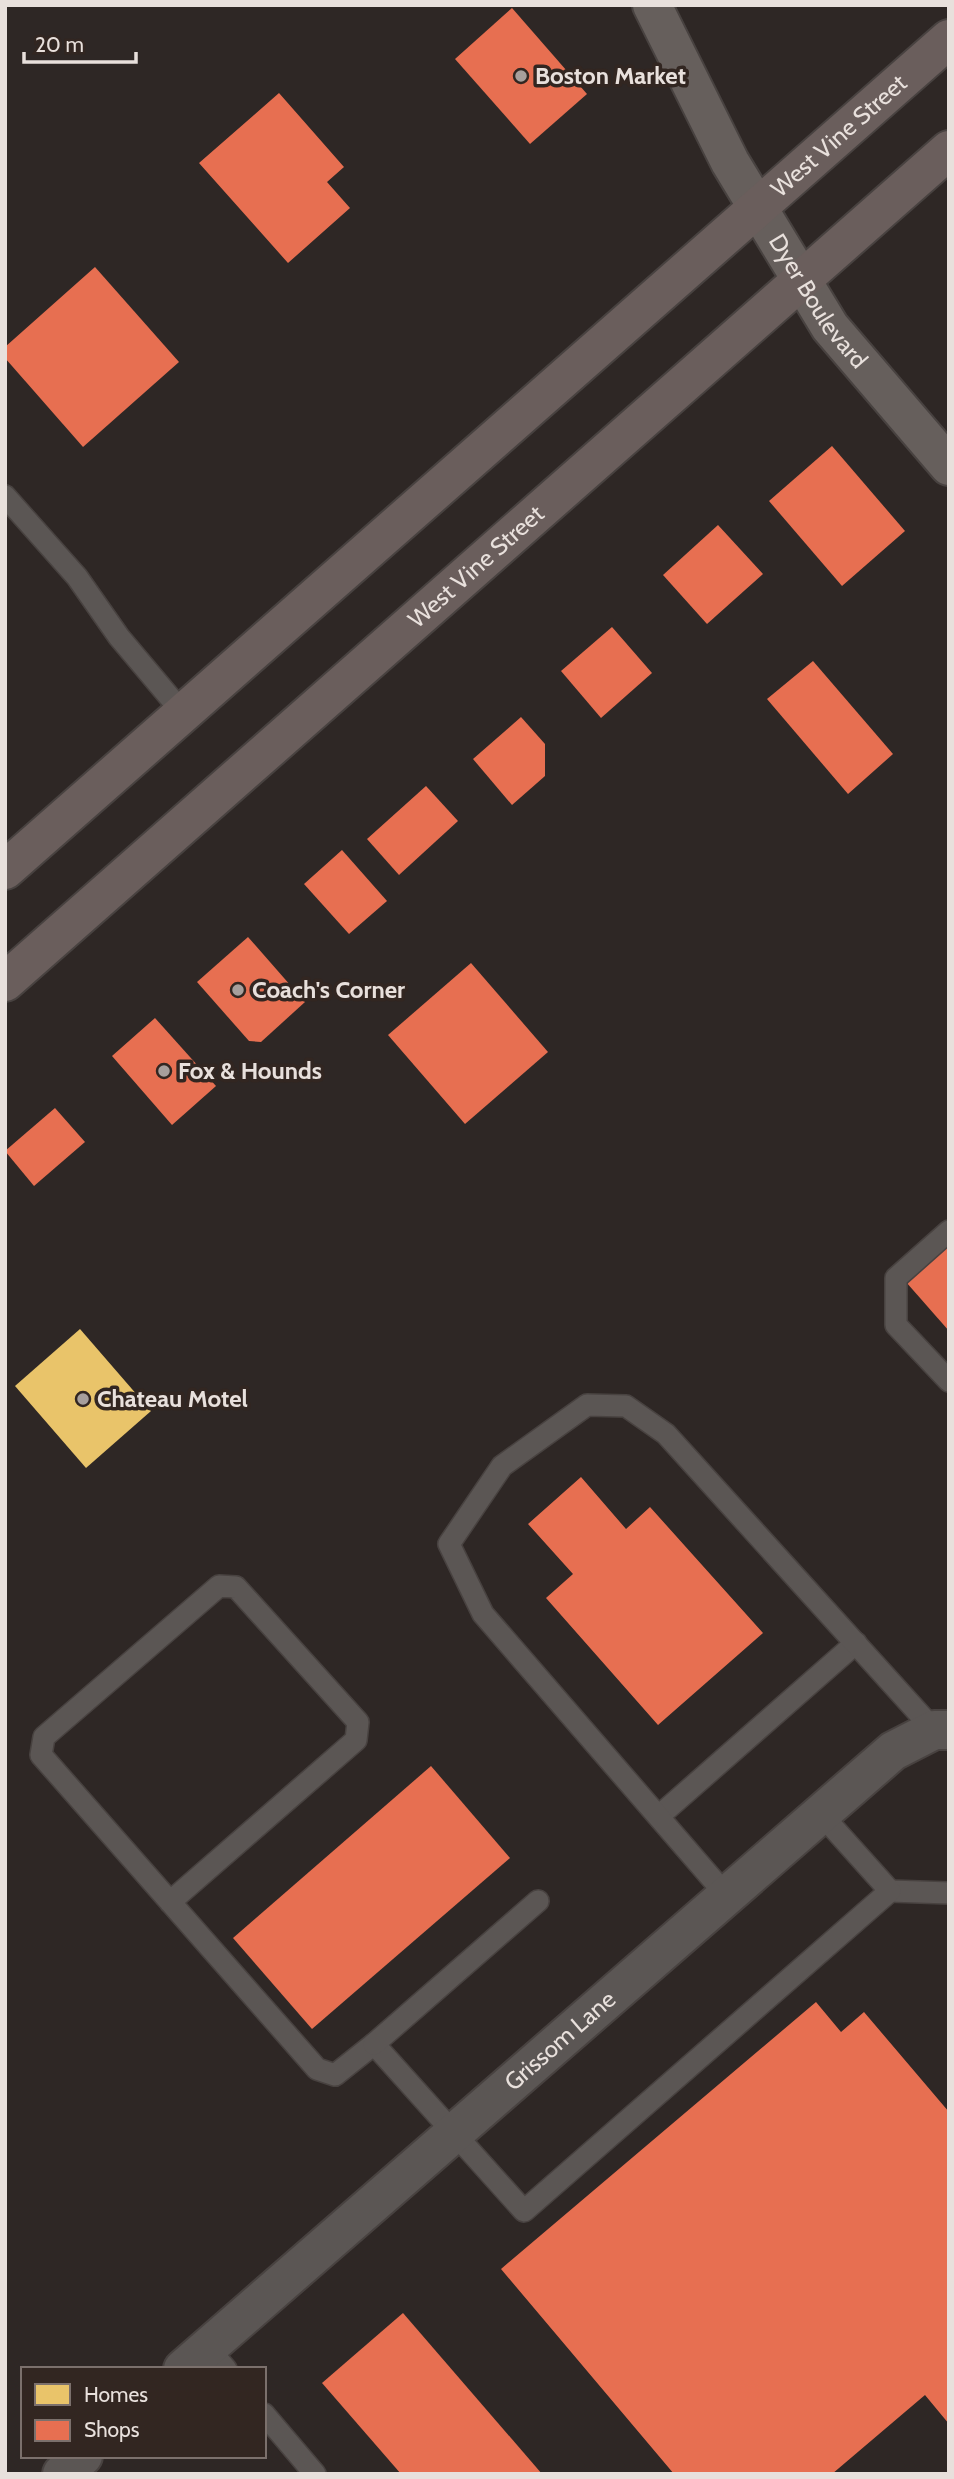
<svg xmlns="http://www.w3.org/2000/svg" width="954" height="2479" viewBox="0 0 954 2479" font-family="Cabin,sans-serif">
<rect width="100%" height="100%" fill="#2e2725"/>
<path fill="#e9c46a" d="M80 1329 151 1411 86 1468 15 1386Z"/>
<g fill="#e76f51">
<path d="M512 8 587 94 530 144 455 59Z"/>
<path d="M279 93 344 167 327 182 350 208 288 263 199 163Z"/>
<path d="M95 267 179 362 83 447 5 358V347Z"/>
<path d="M832 446 905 531 842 586 769 501Z"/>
<path d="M718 525 763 574 707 624 663 575Z"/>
<path d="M612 627 652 673 601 718 561 671Z"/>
<path d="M813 661 893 754 848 794 767 699Z"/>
<path d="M521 717 545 744V776L512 805 473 759Z"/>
<path d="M426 786 458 821 399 875 367 839Z"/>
<path d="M342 850 387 901 349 934 304 884Z"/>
<path d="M248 937 305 1002 261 1042 249 1041 197 982Z"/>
<path d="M471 963 548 1052 465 1124 388 1035Z"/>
<path d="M155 1018 216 1086 172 1125 112 1056Z"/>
<path d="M55 1108 85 1142 34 1186 5 1151Z"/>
<path d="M949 1245V1331L906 1282Z"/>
<path d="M581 1477 626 1529 650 1507 763 1633 658 1725 546 1598 573 1574 528 1524Z"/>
<path d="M431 1766 510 1858 312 2029 233 1938Z"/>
<path d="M816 2002 841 2032 864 2012 949 2112V2424L925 2395 832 2474H674L501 2269Z"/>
<path d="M403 2313 542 2474H401L322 2383Z"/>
</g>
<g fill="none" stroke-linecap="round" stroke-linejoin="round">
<defs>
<g id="lane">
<path d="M5 496 77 577 119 637 183 713"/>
<path d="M949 1231 896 1278V1325L949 1381"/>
<path d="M659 1816 856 1643"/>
<path d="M890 1891 949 1893"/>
<path d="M727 1896 483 1614 449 1544 502 1466 587 1405 626 1406 666 1434 934 1730"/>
<path d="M170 1902 356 1740 358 1722 236 1587 219 1586 44 1737 41 1755 317 2069 335 2075 374 2044 524 2211 890 1891 821 1814"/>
<path d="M374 2044 538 1901"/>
<path d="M208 2348 226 2369"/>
<path d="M264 2414 315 2474"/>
</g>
<g id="street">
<path id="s1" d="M183 2369 893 1751 934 1730H949"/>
<path d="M62 2474 83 2456"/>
</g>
<g id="secondary">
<path id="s2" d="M652 5 730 162 830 327 949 466"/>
</g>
<g id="highway">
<path id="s3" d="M5 870 949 39"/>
<path id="s4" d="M5 982 949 150"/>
</g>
</defs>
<use href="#lane" stroke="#484240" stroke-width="24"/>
<use href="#street" stroke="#484240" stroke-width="42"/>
<use href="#secondary" stroke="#484240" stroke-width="42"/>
<use href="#highway" stroke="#484240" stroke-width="42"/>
<use href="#lane" stroke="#5b5654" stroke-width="21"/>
<use href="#street" stroke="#5b5654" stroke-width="38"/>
<use href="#secondary" stroke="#665f5c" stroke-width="38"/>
<use href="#highway" stroke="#6a5e5c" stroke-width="38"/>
</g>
<g fill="#a79f9c" stroke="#322621" stroke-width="2.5">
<circle cx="521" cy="76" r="7"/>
<circle cx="238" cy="990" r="7"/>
<circle cx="164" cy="1071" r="7"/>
<circle cx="83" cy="1399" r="7"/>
</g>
<g text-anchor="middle" stroke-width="7" stroke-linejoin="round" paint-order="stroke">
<g font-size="24" font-weight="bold" fill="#e8e0dc" stroke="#322621" text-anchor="start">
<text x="535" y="84">Boston Market</text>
<text x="252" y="998">Coach's Corner</text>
<text x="178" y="1079">Fox &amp; Hounds</text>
<text x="97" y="1407">Chateau Motel</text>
</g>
<g font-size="24" fill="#e8e0dc" stroke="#322621">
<text dy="8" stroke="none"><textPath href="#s3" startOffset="1111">West Vine Street</textPath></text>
<text dy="8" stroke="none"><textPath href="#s2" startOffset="340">Dyer Boulevard</textPath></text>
<text dy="8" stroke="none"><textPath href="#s4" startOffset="628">West Vine Street</textPath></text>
<text dy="8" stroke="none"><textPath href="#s1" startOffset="500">Grissom Lane</textPath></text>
</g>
</g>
<rect width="954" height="2479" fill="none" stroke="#e8e0dc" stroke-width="14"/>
<rect x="21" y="2367" width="245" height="91" fill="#322621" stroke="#7b706c" stroke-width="2"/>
<rect x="35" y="2384" width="35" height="21" fill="#e9c46a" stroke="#7b706c" stroke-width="2"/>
<text x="84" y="2402" font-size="21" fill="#e8e0dc">Homes</text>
<rect x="35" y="2420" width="35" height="21" fill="#e76f51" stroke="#7b706c" stroke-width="2"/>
<text x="84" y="2437" font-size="21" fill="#e8e0dc">Shops</text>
<path d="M24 52v10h112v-10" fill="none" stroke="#e8e0dc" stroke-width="3.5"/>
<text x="35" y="52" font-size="21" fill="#e8e0dc" stroke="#322621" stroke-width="5" paint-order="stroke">20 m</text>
</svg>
